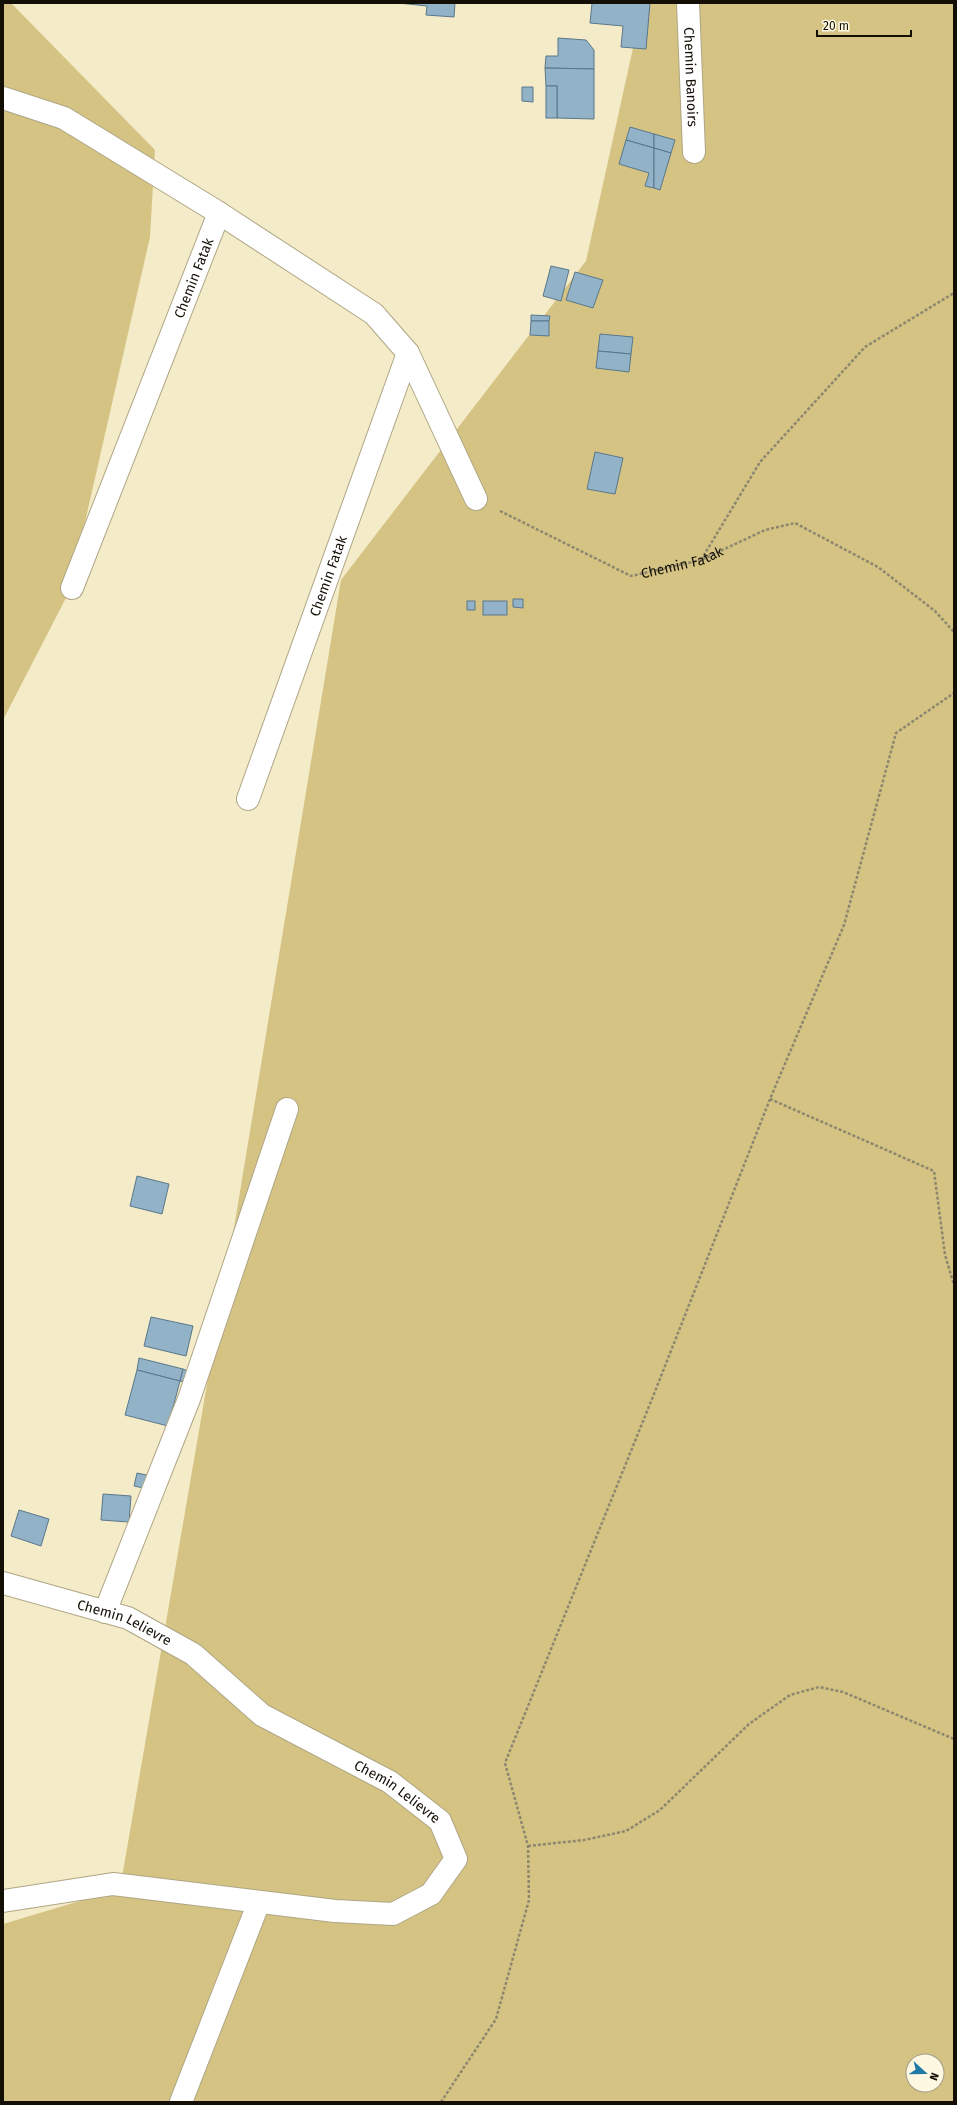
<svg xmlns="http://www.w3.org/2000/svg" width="957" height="2105" viewBox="0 0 957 2105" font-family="'Fira Sans',sans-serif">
<rect width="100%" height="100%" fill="#f4ebc8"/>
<g fill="#d4c383" fill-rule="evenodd">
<path d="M3 3H11L155 150 150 237 69 592 3 720Z"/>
<path d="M643 3H954V2102H3V1924L120 1889 235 1222 341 580 586 261ZM913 2061H937V2085H913Z"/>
</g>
<g fill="#92b2c7" stroke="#59778b">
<path d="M398 3H455L454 17 426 15 427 6Z"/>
<path d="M592 3H650L646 49 621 47 623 26 590 23Z"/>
<path d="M558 38 586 40 594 50V69L545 68 546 56H558Z"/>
<path d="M545 68 594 69V119L557 118V86H546Z"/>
<rect x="546" y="86" width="11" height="32"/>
<path d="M522 87H533V102L522 101Z"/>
<path d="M630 127 654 134V148L626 140Z"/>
<path d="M654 134 675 140 671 153 654 148Z"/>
<path d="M626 140 654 148V188L645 186 649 173 619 164Z"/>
<path d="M654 148 671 153 660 190 654 188Z"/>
<path d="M551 266 569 270 561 301 543 296Z"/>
<path d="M575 272 603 280 593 308 566 300Z"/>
<path d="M531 315 550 316 549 321H531Z"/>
<path d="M531 321H549V336L530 335Z"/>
<path d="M600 334 633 337 631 354 598 351Z"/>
<path d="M598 351 631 354 629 372 596 368Z"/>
<path d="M595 452 623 458 615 494 587 489Z"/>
<path d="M513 599H523V608L513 607Z"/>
<rect x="467" y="601" width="8" height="9"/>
<rect x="483" y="601" width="24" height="14"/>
<path d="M137 1176 169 1184 162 1214 130 1206Z"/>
<path d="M151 1317 193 1326 186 1356 144 1346Z"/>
<path d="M139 1358 183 1369 180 1381 137 1370Z"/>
<path d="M183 1369 193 1373 190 1384 180 1381Z"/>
<path d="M137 1370 180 1381 168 1426 125 1415Z"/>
<path d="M137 1473 151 1476 148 1489 134 1486Z"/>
<path d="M103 1494 131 1496 129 1522 101 1520Z"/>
<path d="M19 1510 49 1519 41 1546 11 1536Z"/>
</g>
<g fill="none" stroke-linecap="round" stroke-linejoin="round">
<defs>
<g id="minor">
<path id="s2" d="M688 3 694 152"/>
<path d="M3 98 64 118 219 213 374 314 408 353 476 499"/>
<path id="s3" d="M72 588 219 213"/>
<path id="s4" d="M248 799 408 353"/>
<path d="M105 1612 189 1399 287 1109"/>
<path d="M181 2102 259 1902"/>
</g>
<g id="tertiary">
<path id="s5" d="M3 1583 128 1618 193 1654 262 1715 390 1782 440 1821 456 1859 431 1894 393 1914 335 1911 113 1884 3 1901"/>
</g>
</defs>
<use href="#minor" stroke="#afa685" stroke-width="24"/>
<use href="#tertiary" stroke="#afa685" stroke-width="24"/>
<g stroke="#8e876f" stroke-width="2.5" stroke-dasharray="3 2" stroke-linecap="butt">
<path id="s1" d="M500 511 631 576 701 560 765 530 795 523 878 567 935 611 954 632"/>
<path d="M701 560 760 462 865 347 954 293"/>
<path d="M770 1099 934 1171 945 1255 954 1285"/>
<path d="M528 1846 584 1840 626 1831 660 1810 749 1724 790 1695 819 1687 843 1692 954 1739"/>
<path d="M441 2102 496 2019 529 1900 528 1846 505 1763 654 1394 770 1099 844 925 896 733 954 693"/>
</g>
<use href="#minor" stroke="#fff" stroke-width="22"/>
<use href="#tertiary" stroke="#fff" stroke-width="22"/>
</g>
<g text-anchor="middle" stroke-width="3" stroke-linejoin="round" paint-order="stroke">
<g font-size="14" fill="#130f04" stroke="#fef8e3">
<text dy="5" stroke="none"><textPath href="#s2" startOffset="74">Chemin Banoirs</textPath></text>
<text dy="5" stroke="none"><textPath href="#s3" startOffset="333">Chemin Fatak</textPath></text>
<text dy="5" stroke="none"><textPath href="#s1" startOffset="199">Chemin Fatak</textPath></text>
<text dy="5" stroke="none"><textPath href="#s4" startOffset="237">Chemin Fatak</textPath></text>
<text dy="5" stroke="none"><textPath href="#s5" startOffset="128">Chemin Lelievre</textPath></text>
<text dy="5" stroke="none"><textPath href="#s5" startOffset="452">Chemin Lelievre</textPath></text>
</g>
</g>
<rect width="957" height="2105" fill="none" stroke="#130f04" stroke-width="8"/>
<g transform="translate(925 2073) rotate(111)"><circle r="19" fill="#fef8e3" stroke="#a09b8a"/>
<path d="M0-3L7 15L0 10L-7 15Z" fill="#207aa8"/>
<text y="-6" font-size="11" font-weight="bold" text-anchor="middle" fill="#130f04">N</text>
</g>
<path d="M817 30v6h94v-6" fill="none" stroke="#130f04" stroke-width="2"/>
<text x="823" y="30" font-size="12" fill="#130f04" stroke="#fef8e3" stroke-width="3" paint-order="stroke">20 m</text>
</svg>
